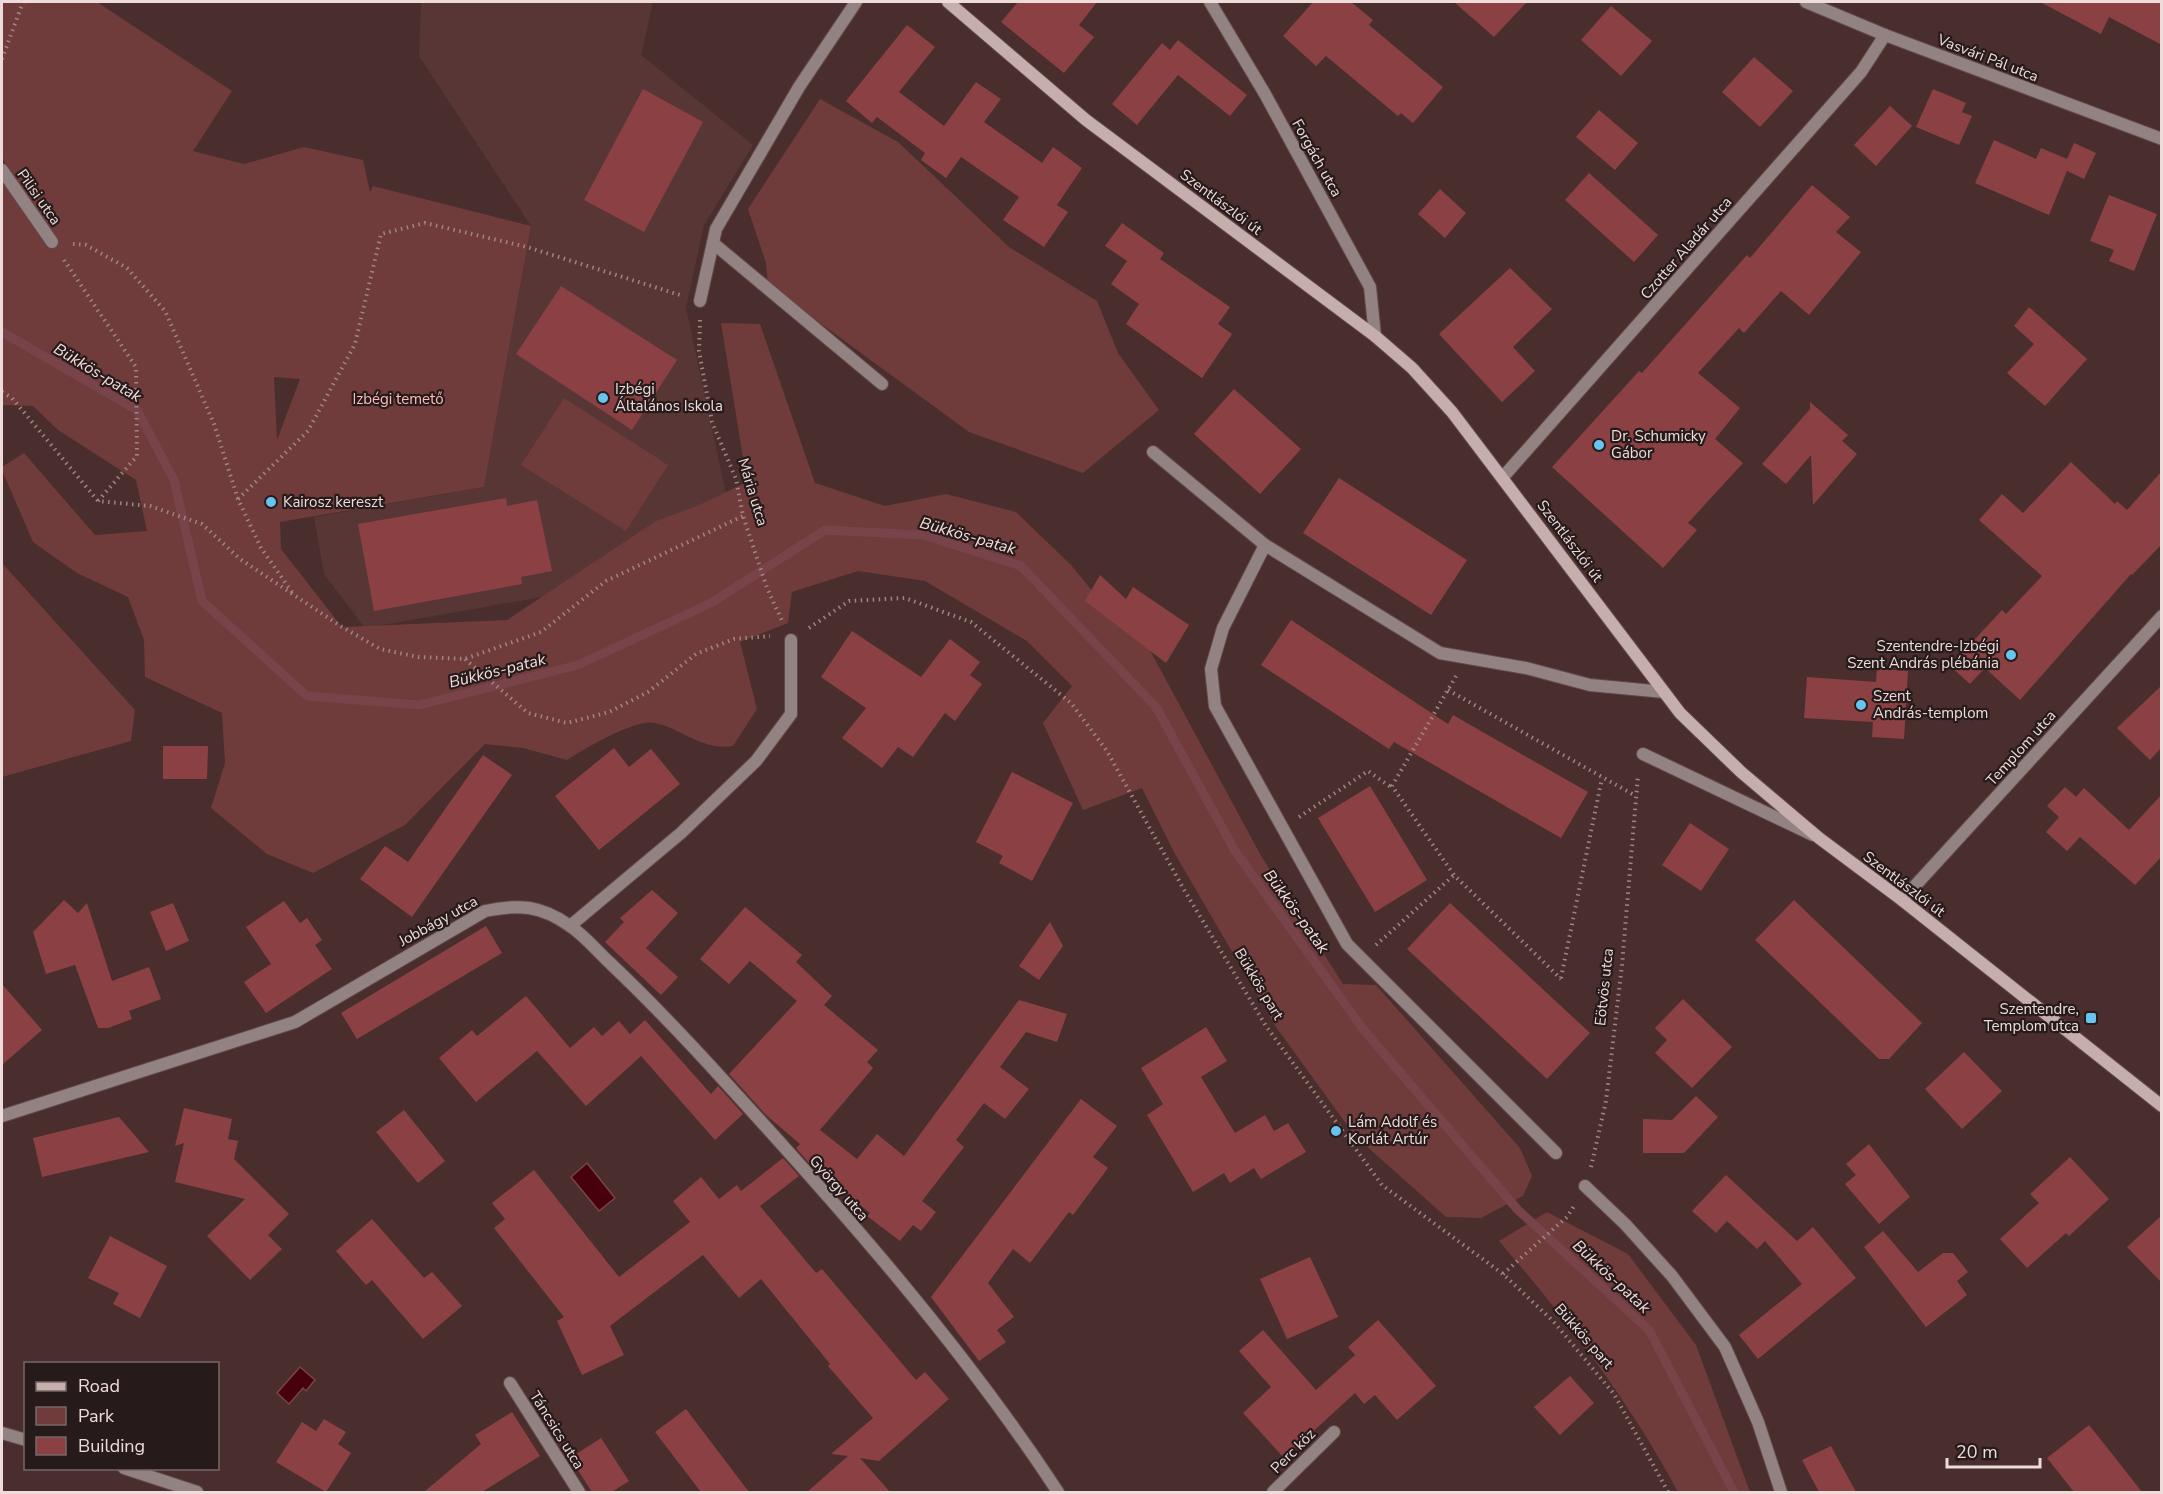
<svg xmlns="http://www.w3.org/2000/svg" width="2163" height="1494" viewBox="0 0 2163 1494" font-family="'Nunito Sans',sans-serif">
<rect width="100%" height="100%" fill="#492e2d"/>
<path fill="#583636" d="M421 2H653L641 55 753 145 704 225 686 308 730 512 542 597 365 628 324 574 314 517 484 487 531 226 419 56Z"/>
<g fill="#703b3b" fill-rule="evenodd">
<path d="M2 2H97L232 91 193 151 244 164 304 147 363 160 370 192 373 186 531 226 484 487 280 522 281 549 342 627 507 620 656 521 697 506 747 482 721 323 760 324 815 483 885 506 946 494 1016 512 1071 565 1103 604 1145 641 1260 854 1343 984 1376 985 1520 1148 1532 1176 1523 1196 1481 1218 1446 1217 1355 1136 1276 1027 1175 854 1142 788 1083 810 1043 723 1072 686 1027 641 925 581 858 571 792 592 788 623 740 642 757 709 733 746C702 751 683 729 655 723 636 718 584 749 567 760L523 748 485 744 405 825 313 873 267 854 211 808 225 763 222 713 145 677 144 640 128 597 77 573 33 542 2 470V467L24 453 95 535 147 531 136 480 58 430 33 406 2 405V176L30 217 2 157ZM274 377 300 379 277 440Z"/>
<path d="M820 99 898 142 1009 247 1097 301 1118 353 1159 410 1083 473 969 432 768 285 766 263 748 209Z"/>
<path d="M564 398 668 465 626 531 521 465Z"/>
<path d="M2 563 135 710 131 741 2 777Z"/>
<path d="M1547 1212 1628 1254 1696 1345 1750 1492H1678C1629 1400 1567 1320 1499 1241Z"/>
</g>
<g fill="#47010c" stroke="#79434a" stroke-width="1.5">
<path d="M587 1163 615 1198 599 1211 571 1177Z"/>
<path d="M300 1367 315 1380 306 1391 303 1388 289 1404 277 1393Z"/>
</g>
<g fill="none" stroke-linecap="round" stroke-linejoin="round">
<path stroke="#79434a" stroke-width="9" d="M2 332 137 410 174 480 202 601 307 696 419 705 578 665 711 603 825 530 923 535 1021 566 1156 707 1235 851 1363 1029 1518 1210 1649 1330 1734 1492"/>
</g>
<g fill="#8b4143">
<path d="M1018 2H1097L1079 25 1094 37 1064 73 1001 22Z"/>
<path d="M1313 2H1351L1373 20 1369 25 1443 87 1413 123 1401 113 1398 116 1326 56 1316 66 1283 36Z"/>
<path d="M1454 2H1527L1494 37Z"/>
<path d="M2040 2H2162V45L2109 17 2101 34Z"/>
<path d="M1611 6 1652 41 1621 76 1581 40Z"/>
<path d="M907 25 935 47 899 92 944 126 976 82 1001 99 984 122 1042 163 1053 147 1082 168 1057 205 1068 212 1044 247 1003 220 1019 197 961 157 946 178 921 160 925 153 877 117 872 123 846 101Z"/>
<path d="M1178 40 1247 95 1230 116 1178 75 1137 125 1112 104 1162 43 1170 50Z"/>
<path d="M1754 57 1793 91 1760 127 1722 92Z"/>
<path d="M643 89 703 122 644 232 584 200Z"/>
<path d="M1933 89 1966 103 1962 112 1972 116 1959 145 1916 127Z"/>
<path d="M1890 106 1912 126 1876 166 1854 145Z"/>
<path d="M1599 110 1638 143 1615 170 1576 137Z"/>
<path d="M1994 140 2036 159 2041 148 2067 159 2074 143 2096 153 2084 179 2067 171 2049 215 1975 183Z"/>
<path d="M1589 173 1658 235 1634 262 1565 200Z"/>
<path d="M1812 185 1850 217 1836 232 1861 252 1809 315 1781 291 1744 333 1739 328 1698 373 1740 408 1715 439 1743 463 1688 523 1697 530 1663 568 1552 467 1639 371 1642 373 1747 255 1750 258Z"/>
<path d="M1440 189 1466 213 1445 238 1418 214Z"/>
<path d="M2109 195 2157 214 2134 271 2109 261 2114 250 2090 241Z"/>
<path d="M1122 223 1164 253 1160 259 1230 307 1218 324 1232 334 1202 378 1126 324 1139 304 1111 284 1127 261 1105 246Z"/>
<path d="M1510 268 1552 309 1513 347 1535 371 1502 402 1439 334Z"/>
<path d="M561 286 677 360 632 430 516 354Z"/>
<path d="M2029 307 2087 359 2045 406 2007 373 2034 344 2014 326Z"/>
<path d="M1234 389 1301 449 1260 494 1194 434Z"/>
<path d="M1810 402 1848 435 1842 441 1857 454 1813 505 1811 455 1786 484 1762 464 1810 409Z"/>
<path d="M2071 462 2115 504 2117 501 2127 510 2162 471V544L2132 575 2131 574 2020 700 1985 668 1970 684 1950 666 2002 610 2006 614 2042 576 1979 520 2002 494 2023 513Z"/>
<path d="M1339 478 1467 560 1431 615 1303 533Z"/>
<path d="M506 498 507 506 537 500 552 571 521 577 522 584 374 611 358 524Z"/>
<path d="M1100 575 1126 599 1133 587 1189 625 1166 663 1085 601Z"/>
<path d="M1291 620 1448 724 1453 715 1588 792 1561 838 1394 742 1389 749 1261 665Z"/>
<path d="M852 631 921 677 950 639 980 662 970 675 982 684 955 721 945 713 913 757 898 747 882 768 842 738 866 708 821 677Z"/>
<path d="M1877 669 1908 671 1904 739 1872 737 1873 722 1804 718 1807 677 1876 682Z"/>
<path d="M2162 685V747L2150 760 2117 728Z"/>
<path d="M163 746H208L207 779H163Z"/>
<path d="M614 748 629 767 651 749 680 784 599 850 555 796Z"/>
<path d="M483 755 512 775 412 917 360 879 385 846 408 862Z"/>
<path d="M1012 772 1073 803 1032 881 999 863 1003 856 976 842Z"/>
<path d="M1370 786 1427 880 1375 912 1318 818Z"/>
<path d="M2065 787 2076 797 2084 788 2129 830 2162 794V856L2135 885 2080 837 2067 851 2046 832 2059 817 2047 806Z"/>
<path d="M1690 823 1729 849 1701 891 1662 865Z"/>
<path d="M652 890 678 913 646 948 678 977 661 995 605 942 624 922 620 918Z"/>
<path d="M64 900 78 913 87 903 112 981 149 967 161 999 129 1011 132 1019 108 1028H98L75 965 46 974 33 932Z"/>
<path d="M1794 900 1922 1023 1889 1059H1879L1755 940Z"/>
<path d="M284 901 300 923 307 918 322 940 315 945 332 969 266 1013 244 982 271 964 246 927Z"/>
<path d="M173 903 189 941 166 951 150 912Z"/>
<path d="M1450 903 1590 1033 1547 1079 1407 949Z"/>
<path d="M745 907 802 955 796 962 832 996 824 1005 878 1050 867 1062 873 1068 820 1130 857 1159 877 1134 904 1156 1019 1000 1067 1014 1057 1042 1026 1032 1000 1067 1029 1089 1005 1119 984 1103 956 1140 964 1147 922 1201 936 1212 921 1231 913 1225 900 1241 867 1216 870 1213 815 1170 796 1148 800 1144 766 1115 729 1074 797 1001 750 961 729 984 700 959Z"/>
<path d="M1050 922 1063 946 1039 980 1019 966Z"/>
<path d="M486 926 502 953 357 1039 341 1013Z"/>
<path d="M2 984 42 1030 2 1065Z"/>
<path d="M526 996 570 1048 594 1027 602 1036 619 1021 630 1034 645 1020 711 1094 718 1086 743 1114 715 1140 641 1056 586 1106 537 1051 476 1102 439 1058 472 1030 477 1036Z"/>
<path d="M1683 999 1732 1047 1692 1088 1655 1053 1667 1040 1655 1028Z"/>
<path d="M1206 1027 1227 1061 1201 1077 1235 1133 1265 1115 1274 1131 1288 1123 1306 1152 1261 1179 1254 1168 1230 1183 1224 1173 1193 1192 1147 1115 1163 1104 1141 1068Z"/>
<path d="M1964 1052 2002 1091 1962 1129 1925 1089Z"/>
<path d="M1696 1096 1718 1117 1684 1153H1643V1119L1672 1120Z"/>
<path d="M1081 1099 1117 1126 1093 1157 1108 1168 1073 1215 1069 1212 1030 1263 1013 1249 988 1283 1014 1317 997 1330 1006 1342 979 1361 931 1297Z"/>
<path d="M184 1108 232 1119 228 1139 238 1141 234 1159 289 1214 268 1235 282 1249 250 1280 207 1236 245 1199 175 1182 184 1143 175 1146Z"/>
<path d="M404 1110 445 1161 418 1183 376 1132Z"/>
<path d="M119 1117 149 1152 42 1177 33 1138Z"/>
<path d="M1869 1144 1910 1197 1879 1224 1845 1184 1856 1175 1846 1164Z"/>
<path d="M2070 1157 2109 1199 2069 1236 2066 1233 2027 1268 2000 1239 2039 1203 2030 1194Z"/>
<path d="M783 1158 799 1176 760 1206 816 1273 822 1269 916 1380 925 1372 949 1399 879 1461 860 1458 890 1492H807L848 1456 831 1454 873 1418 828 1366 830 1364 761 1279 739 1298 703 1255 610 1326 624 1355 582 1375 557 1321 564 1317 494 1228 505 1219 492 1203 534 1170 619 1277 690 1222 673 1201 701 1177 719 1199 737 1185 741 1191Z"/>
<path d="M1726 1175 1797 1241 1813 1227 1856 1278 1758 1359 1739 1335 1802 1284 1765 1241 1757 1249 1727 1221 1716 1233 1692 1211Z"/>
<path d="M2162 1215V1283L2127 1247Z"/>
<path d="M372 1219 424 1278 432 1272 462 1306 423 1339 372 1280 366 1285 336 1251Z"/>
<path d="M1883 1231 1918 1272 1943 1253H1953L1968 1272 1957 1281 1967 1295 1926 1327 1864 1247Z"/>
<path d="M110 1236 167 1266 140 1318 113 1304 119 1293 88 1278Z"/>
<path d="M1310 1257 1338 1317 1287 1339 1260 1279Z"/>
<path d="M1378 1320 1436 1386 1397 1420 1375 1395 1364 1404 1355 1393 1284 1458 1243 1413 1271 1387 1239 1351 1263 1330 1316 1390 1355 1355 1348 1347Z"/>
<path d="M1570 1376 1594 1403 1560 1435 1534 1407Z"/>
<path d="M686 1409 749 1492H701L655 1432Z"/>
<path d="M512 1412 540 1456 482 1492H424L481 1444 475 1435Z"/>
<path d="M324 1419 346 1432 338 1444 351 1453 326 1492 276 1462 302 1422 316 1431Z"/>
<path d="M2089 1425 2109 1450 2142 1492H2074L2047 1458Z"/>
<path d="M601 1438 629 1481 612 1492H592L570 1458Z"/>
<path d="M1831 1446 1856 1492H1819L1802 1460Z"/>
</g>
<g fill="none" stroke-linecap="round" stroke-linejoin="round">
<defs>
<g id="service">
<path d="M1153 452 1265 545 1440 653 1526 668 1590 685 1664 692"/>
<path d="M1265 545 1223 628 1211 669 1215 706 1347 944 1556 1153"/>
<path d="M1643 754 1813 835"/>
</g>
<g id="minor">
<path d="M1210 2 1265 94 1370 287 1375 336"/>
<path d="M1806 2 1885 35 2162 139"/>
<path d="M2 170 52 242"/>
<path d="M713 243 882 384"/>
<path d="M700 301 716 229 799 87 856 2"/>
<path d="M1503 477 1861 72 1885 35"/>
<path d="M1902 900 2162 616"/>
<path d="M570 926 681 833 756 761 791 714V640"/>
<path d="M2 1116 295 1022 485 911C518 904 541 905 570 926 585 936 597 951 610 963 651 1002 689 1042 727 1084 845 1213 962 1346 1058 1492"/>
<path d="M1585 1186 1625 1224 1672 1276 1725 1347 1758 1422 1781 1492"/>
<path d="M510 1383 579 1492"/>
<path d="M2 1433 26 1440"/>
<path d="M124 1468 197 1492"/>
<path d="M1273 1492 1334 1432"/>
</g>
<path id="secondary" d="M948 2 1086 120 1375 336 1412 368 1452 412 1680 713 1741 772 1819 838 1902 900 2162 1106"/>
</defs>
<use href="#service" stroke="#634a49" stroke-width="14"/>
<use href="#minor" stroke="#634a49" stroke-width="14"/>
<use href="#secondary" stroke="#634a49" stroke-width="14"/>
<g stroke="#9d8685" stroke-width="4" stroke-dasharray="1.5 4.5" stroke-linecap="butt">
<path d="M2 59 23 2"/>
<path d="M73 244 86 245 127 268 165 311 214 424 238 499 261 548 292 592"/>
<path d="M64 260 136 367 137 456 98 501"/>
<path d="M700 320 699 351 712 422 736 479 743 516 767 588 783 623"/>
<path d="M2 392 12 398 98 501 150 506 202 524 240 559 342 627 380 649 418 657 465 659 541 632 606 581 743 516"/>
<path d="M238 499 308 431 355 344 381 234 425 223 527 247 680 295"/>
<path d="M809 628 849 601 905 598 971 622 1071 703 1107 751 1183 888 1266 1026 1382 1185 1503 1274 1553 1321 1614 1394 1668 1492"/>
<path d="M465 659 528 713 567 723 609 712 648 692 696 654 734 639 770 636"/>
<path d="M1456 676 1392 786 1454 875 1561 979"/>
<path d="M1448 690 1634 795"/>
<path d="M1299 817 1368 771 1392 788"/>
<path d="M1376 945 1454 875"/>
<path d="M1561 978 1602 778"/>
<path d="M1591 1167 1606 1101 1622 965 1638 775"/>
<path d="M1503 1274 1567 1217 1574 1206"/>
</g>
<use href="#service" stroke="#928382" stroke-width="12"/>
<use href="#minor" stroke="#928382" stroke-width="12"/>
<use href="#secondary" stroke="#c6aead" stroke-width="12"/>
</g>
<g fill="#66c4ef" stroke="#261a1a" stroke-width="2">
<circle cx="603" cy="398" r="6"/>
<circle cx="1599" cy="445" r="6"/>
<circle cx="271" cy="502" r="6"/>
<circle cx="2011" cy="655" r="6"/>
<circle cx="1861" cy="705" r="6"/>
<rect x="2085" y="1012" width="12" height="12" rx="3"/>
<circle cx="1336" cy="1131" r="6"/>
</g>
<g text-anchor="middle" stroke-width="4.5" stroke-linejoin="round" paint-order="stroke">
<g font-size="15" fill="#eedcdb" stroke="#261a1a">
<text transform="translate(1988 58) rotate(21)" y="5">Vasvári Pál utca</text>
<text transform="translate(1317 158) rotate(61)" y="5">Forgách utca</text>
<text transform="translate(39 197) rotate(55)" y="5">Pilisi utca</text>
<text transform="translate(1221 202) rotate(37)" y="5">Szentlászlói út</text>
<text transform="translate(1686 248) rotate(-49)" y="5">Czotter Aladár utca</text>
<text transform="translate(753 492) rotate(73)" y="5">Mária utca</text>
<text transform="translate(1570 541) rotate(53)" y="5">Szentlászlói út</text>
<text transform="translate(2021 748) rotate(-48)" y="5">Templom utca</text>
<text transform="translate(1904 884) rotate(37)" y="5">Szentlászlói út</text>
<text transform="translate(438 921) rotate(-29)" y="5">Jobbágy utca</text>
<text transform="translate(1259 984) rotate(59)" y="5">Bükkös part</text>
<text transform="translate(1604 987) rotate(-84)" y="5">Eötvös utca</text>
<text transform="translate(839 1188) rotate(49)" y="5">György utca</text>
<text transform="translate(1584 1336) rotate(49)" y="5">Bükkös part</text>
<text transform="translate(557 1430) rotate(58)" y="5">Táncsics utca</text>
<text transform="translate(1293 1451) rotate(-45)" y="5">Perc köz</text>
</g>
<g font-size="15" fill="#eedcdb" stroke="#261a1a" text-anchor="start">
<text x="615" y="394">Izbégi<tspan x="615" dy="17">Általános Iskola</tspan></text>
<text x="1611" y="441">Dr. Schumicky<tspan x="1611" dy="17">Gábor</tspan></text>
<text x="283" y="507">Kairosz kereszt</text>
<text x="1999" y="651" text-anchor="end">Szentendre-Izbégi<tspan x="1999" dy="17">Szent András plébánia</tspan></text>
<text x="1873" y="701">Szent<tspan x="1873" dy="17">András-templom</tspan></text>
<text x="2079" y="1014" text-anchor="end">Szentendre,<tspan x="2079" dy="17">Templom utca</tspan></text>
<text x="1348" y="1127">Lám Adolf és<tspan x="1348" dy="17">Korlát Artúr</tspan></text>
</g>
<g font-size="15" fill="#ffbcba" stroke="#261a1a">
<text x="398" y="404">Izbégi temető</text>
</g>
<g font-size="16" font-style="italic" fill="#f6dedd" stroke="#261a1a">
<text transform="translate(98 372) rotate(31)" y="6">Bükkös-patak</text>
<text transform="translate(968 535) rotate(16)" y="6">Bükkös-patak</text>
<text transform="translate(497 670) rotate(-14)" y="6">Bükkös-patak</text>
<text transform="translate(1297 911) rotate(54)" y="6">Bükkös-patak</text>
<text transform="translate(1612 1276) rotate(43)" y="6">Bükkös-patak</text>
</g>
</g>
<rect width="2163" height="1494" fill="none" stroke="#eedcdb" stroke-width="6"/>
<rect x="24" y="1362" width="195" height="108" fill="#261a1a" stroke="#766867" stroke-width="1.5"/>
<rect x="36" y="1382" width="30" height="9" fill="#c6aead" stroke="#766867" stroke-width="1.5"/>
<text x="78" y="1392" font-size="18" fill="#eedcdb">Road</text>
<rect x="36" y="1407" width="30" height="18" fill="#703b3b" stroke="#766867" stroke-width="1.5"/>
<text x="78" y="1422" font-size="18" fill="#eedcdb">Park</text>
<rect x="36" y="1437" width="30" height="18" fill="#8b4143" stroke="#766867" stroke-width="1.5"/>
<text x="78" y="1452" font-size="18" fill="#eedcdb">Building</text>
<path d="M1947 1458v9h93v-9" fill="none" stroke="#eedcdb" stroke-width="3"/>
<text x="1956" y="1458" font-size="18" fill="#eedcdb" stroke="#261a1a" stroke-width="4.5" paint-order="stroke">20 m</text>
</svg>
